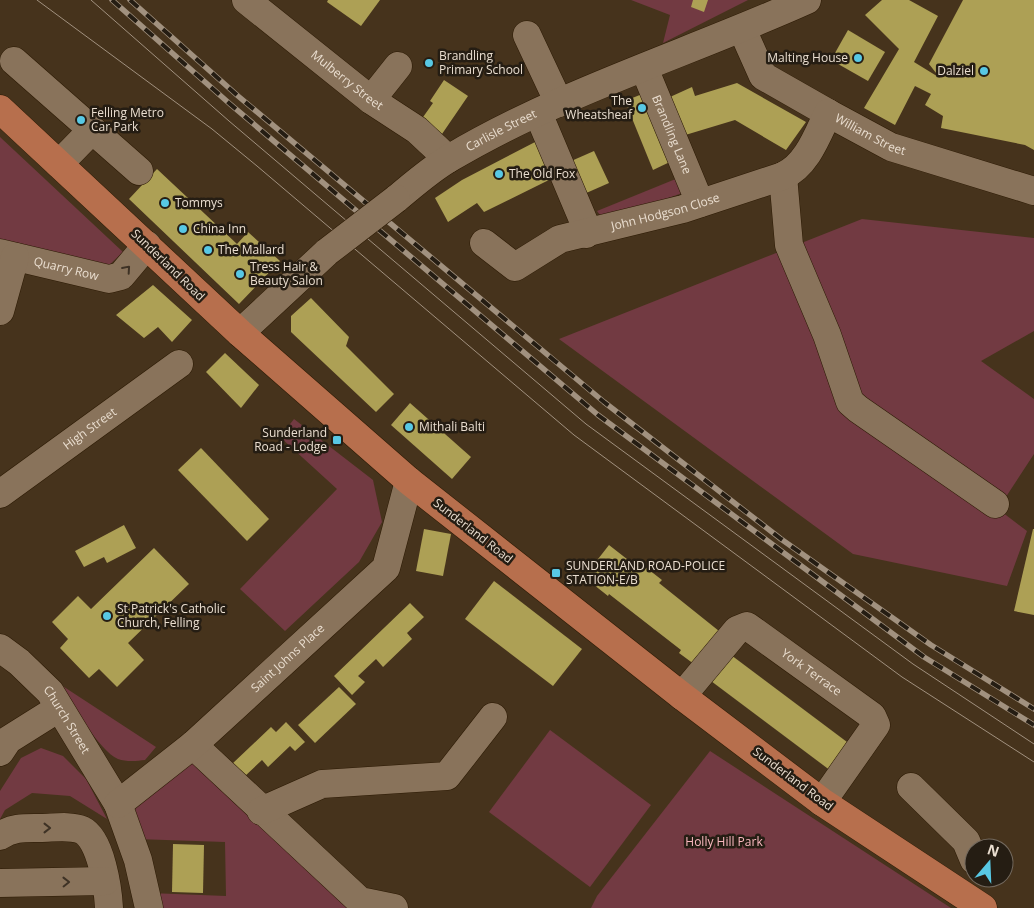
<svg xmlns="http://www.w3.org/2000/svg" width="1034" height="908" viewBox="0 0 1034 908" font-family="'Open Sans',sans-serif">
<rect width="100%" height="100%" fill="#46331c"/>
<g fill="#723a42">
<path d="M631 0H748L663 43 670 15Z"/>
<path d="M0 137 123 252 105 269 0 240Z"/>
<path d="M683 176 688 191 643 207 600 215 597 211Z"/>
<path d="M862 219 1034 238V331L981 361 1034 399V454L998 509 1027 531 1007 586 853 554 559 339Z"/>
<path d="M294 419 373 480 382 522 359 562 285 631 240 589 337 489 280 437Z"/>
<path d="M58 683 156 747 145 760C137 761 126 762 118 759 99 751 71 701 58 683Z"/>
<path d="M550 730 651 805 590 887 489 812Z"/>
<path d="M41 748 63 756 86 779 107 819 70 796 32 793 5 810 0 819V791L21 758Z"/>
<path d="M710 751 951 908H591L597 896Z"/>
<path d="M191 754 364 908H154L150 893 226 896 225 842 136 839 125 806Z"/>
</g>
<g fill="#ada055">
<path d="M328 0H380L361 26 327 2Z"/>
<path d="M693 0H708L704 12 691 7Z"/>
<path d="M882 0H909L938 16 914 62 940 78 929 64 963 0H1034V150L1025 145 941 128 943 116 925 105 931 94 915 86 895 125 864 108 899 49 865 15Z"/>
<path d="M848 30 885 52 868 81 831 60Z"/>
<path d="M444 80 468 96 442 134 421 120 433 103 430 101Z"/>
<path d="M737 83 806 122 786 150 735 120 682 136 670 97 692 87 695 96Z"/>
<path d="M647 92 674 160 653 170 625 101Z"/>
<path d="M537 141 555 177 484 212 477 203 448 222 435 198 462 180Z"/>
<path d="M594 151 609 183 584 194 569 162Z"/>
<path d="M157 169 237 244 248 232 280 261 239 304 129 199Z"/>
<path d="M153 285 192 320 172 342 158 327 144 338 116 315Z"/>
<path d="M311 298 349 337 346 346 394 394 376 412 291 332V316Z"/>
<path d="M225 353 259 385 241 408 206 372Z"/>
<path d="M410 403 471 457 452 479 391 425Z"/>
<path d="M201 448 269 519 247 541 178 470Z"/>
<path d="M124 525 136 548 107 563 104 557 84 567 75 551Z"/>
<path d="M424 529 451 534 443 576 416 571Z"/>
<path d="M1033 529H1034V615L1014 611Z"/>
<path d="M609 545 641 570 644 566 662 580 659 583 724 635 698 667 679 653 681 650 609 594 608 596 584 577Z"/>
<path d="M154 548 189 584 128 643 144 660 117 687 99 669 89 678 60 648 68 639 52 622 78 596 91 609Z"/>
<path d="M494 581 582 649 553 686 465 619Z"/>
<path d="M410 603 424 617 407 633 412 639 383 667 376 659 358 676 365 682 352 695 334 676Z"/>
<path d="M727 652 851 745 831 771 707 678Z"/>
<path d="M339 687 356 704 315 743 298 725Z"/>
<path d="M286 722 305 742 295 751 290 746 268 767 262 760 244 777 232 764 271 727 276 732Z"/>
<path d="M173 844 204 845 203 893 172 892Z"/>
</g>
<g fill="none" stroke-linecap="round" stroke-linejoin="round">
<defs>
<g id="minor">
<path id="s1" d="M246 0 371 100 417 130 448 159"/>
<path id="s2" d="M742 29 763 76 828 113 891 147 1034 191"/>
<path d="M527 35 559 103"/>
<path d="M14 61 139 171"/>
<path id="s3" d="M644 68 700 203"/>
<path d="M371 100 398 66"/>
<path d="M538 113 584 222 586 234"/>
<path d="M59 164 92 130"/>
<path d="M783 176 789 245 827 335 850 402 858 409 995 504"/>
<path id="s4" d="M396 199C413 185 431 169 450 158 561 92 689 53 807 0"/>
<path id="s5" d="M484 243 515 267 560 239 683 209 783 176C807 165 817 136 828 113"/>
<path id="s6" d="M0 253 109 279 121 276 147 245"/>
<path d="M0 311 15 257"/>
<path d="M240 333 327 252"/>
<path id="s7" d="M0 494 179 364"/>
<path id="s8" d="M0 648 19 662 50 692 118 804 138 860 149 908"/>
<path id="s9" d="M682 696 737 630 747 626 872 716 876 725 822 802"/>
<path d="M193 745 360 901 394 908"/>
<path d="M0 752 8 740 59 708"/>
<path d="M911 787 966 841 974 860"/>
<path id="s10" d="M118 804 193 745 386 568 409 481"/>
<path d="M261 811 322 784 447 776 493 717"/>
<path d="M0 836C12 827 26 828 40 828 53 828 70 825 82 830 101 839 108 889 109 908"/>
<path d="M0 883 105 881"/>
</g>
<path id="major" d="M0 109 240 333 409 481 682 696 822 802 983 908"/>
</defs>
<use href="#minor" stroke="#2c1a04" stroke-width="29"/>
<use href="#major" stroke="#2c1a04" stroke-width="29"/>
<use href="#minor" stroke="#89735b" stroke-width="28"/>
<use href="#major" stroke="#b76f4d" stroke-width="28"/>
<g stroke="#a1917f" stroke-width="1">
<path d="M37 0 212 129 257 166 574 435 902 677 1034 762"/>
<path d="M91 0 229 121 586 424 913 664 1034 744"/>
</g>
<defs>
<g id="rail">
<path d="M112 0 230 104 598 415 924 657 1034 725"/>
<path d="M130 0 238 96 604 402 781 539 931 645 1034 709"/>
</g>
</defs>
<use href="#rail" stroke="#a1917f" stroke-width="5.5"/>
<use href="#rail" stroke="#251d13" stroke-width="4" stroke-dasharray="11" stroke-linecap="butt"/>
<defs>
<path id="minor-bridge" d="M327 252 396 199"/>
</defs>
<use href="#minor-bridge" stroke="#2c1a04" stroke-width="29" stroke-linecap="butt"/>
<use href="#minor-bridge" stroke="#89735b" stroke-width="28"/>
</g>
<defs><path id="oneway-chevron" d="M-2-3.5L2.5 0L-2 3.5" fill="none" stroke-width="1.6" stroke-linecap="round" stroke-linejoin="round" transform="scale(1.25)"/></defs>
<g stroke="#3e3225">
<use href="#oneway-chevron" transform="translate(127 269) rotate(-49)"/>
<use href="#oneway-chevron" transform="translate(47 828)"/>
<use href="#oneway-chevron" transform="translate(66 882) rotate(-1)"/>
</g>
<g fill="#58c8e4" stroke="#251d13" stroke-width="2">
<circle cx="858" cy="58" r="5"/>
<circle cx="429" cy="63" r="5"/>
<circle cx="984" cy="71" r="5"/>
<circle cx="642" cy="108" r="5"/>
<circle cx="81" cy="120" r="5"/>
<circle cx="499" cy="174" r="5"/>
<circle cx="165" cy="203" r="5"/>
<circle cx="183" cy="229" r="5"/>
<circle cx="208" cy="250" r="5"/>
<circle cx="240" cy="274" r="5"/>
<circle cx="409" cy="427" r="5"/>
<rect x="332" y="435" width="10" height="10" rx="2.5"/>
<rect x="551" y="568" width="10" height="10" rx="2.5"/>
<circle cx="107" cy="616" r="5"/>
</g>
<g text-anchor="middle" stroke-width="5" stroke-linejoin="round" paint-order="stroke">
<g font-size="12" fill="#eaded0" stroke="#251d13" text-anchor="start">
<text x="439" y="60">Brandling<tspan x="439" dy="14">Primary School</tspan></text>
<text x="848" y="62" text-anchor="end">Malting House</text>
<text x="974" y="75" text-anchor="end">Dalziel</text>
<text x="632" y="105" text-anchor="end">The<tspan x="632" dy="14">Wheatsheaf</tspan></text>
<text x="91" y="117">Felling Metro<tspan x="91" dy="14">Car Park</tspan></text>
<text x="509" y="178">The Old Fox</text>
<text x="175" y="207">Tommys</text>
<text x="193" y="233">China Inn</text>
<text x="218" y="254">The Mallard</text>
<text x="250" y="271">Tress Hair &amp;<tspan x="250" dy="14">Beauty Salon</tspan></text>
<text x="419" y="431">Mithali Balti</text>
<text x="327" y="437" text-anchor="end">Sunderland<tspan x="327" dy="14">Road - Lodge</tspan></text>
<text x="566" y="570">SUNDERLAND ROAD-POLICE<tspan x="566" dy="14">STATION-E/B</tspan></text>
<text x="117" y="613">St Patrick's Catholic<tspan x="117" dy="14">Church, Felling</tspan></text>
</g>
<g font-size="12" fill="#eaded0" stroke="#251d13">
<text dy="4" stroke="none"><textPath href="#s1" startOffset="129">Mulberry Street</textPath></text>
<text dy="4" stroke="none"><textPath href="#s4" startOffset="126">Carlisle Street</textPath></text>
<text dy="4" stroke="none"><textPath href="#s2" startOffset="174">William Street</textPath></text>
<text dy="4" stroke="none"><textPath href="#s3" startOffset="72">Brandling Lane</textPath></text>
<text dy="4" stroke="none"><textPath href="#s5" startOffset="201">John Hodgson Close</textPath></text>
<text transform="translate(168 265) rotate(44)" y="4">Sunderland Road</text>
<text dy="4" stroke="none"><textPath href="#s6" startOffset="68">Quarry Row</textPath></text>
<text dy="4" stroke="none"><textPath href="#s7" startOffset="111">High Street</textPath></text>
<text transform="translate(473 531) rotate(38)" y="4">Sunderland Road</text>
<text dy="4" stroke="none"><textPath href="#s10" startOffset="224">Saint Johns Place</textPath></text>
<text dy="4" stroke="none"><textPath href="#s9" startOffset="176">York Terrace</textPath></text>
<text dy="4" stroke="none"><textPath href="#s8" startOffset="99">Church Street</textPath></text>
<text transform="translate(793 779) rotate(37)" y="4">Sunderland Road</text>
</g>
<g font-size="12" fill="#fab8bf" stroke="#251d13">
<text x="724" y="846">Holly Hill Park</text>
</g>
</g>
<g transform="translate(989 863) rotate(19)"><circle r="24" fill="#251d13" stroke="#746a5f"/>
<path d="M0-4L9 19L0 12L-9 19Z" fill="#58c8e4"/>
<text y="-8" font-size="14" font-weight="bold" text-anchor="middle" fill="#eaded0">N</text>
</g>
</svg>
